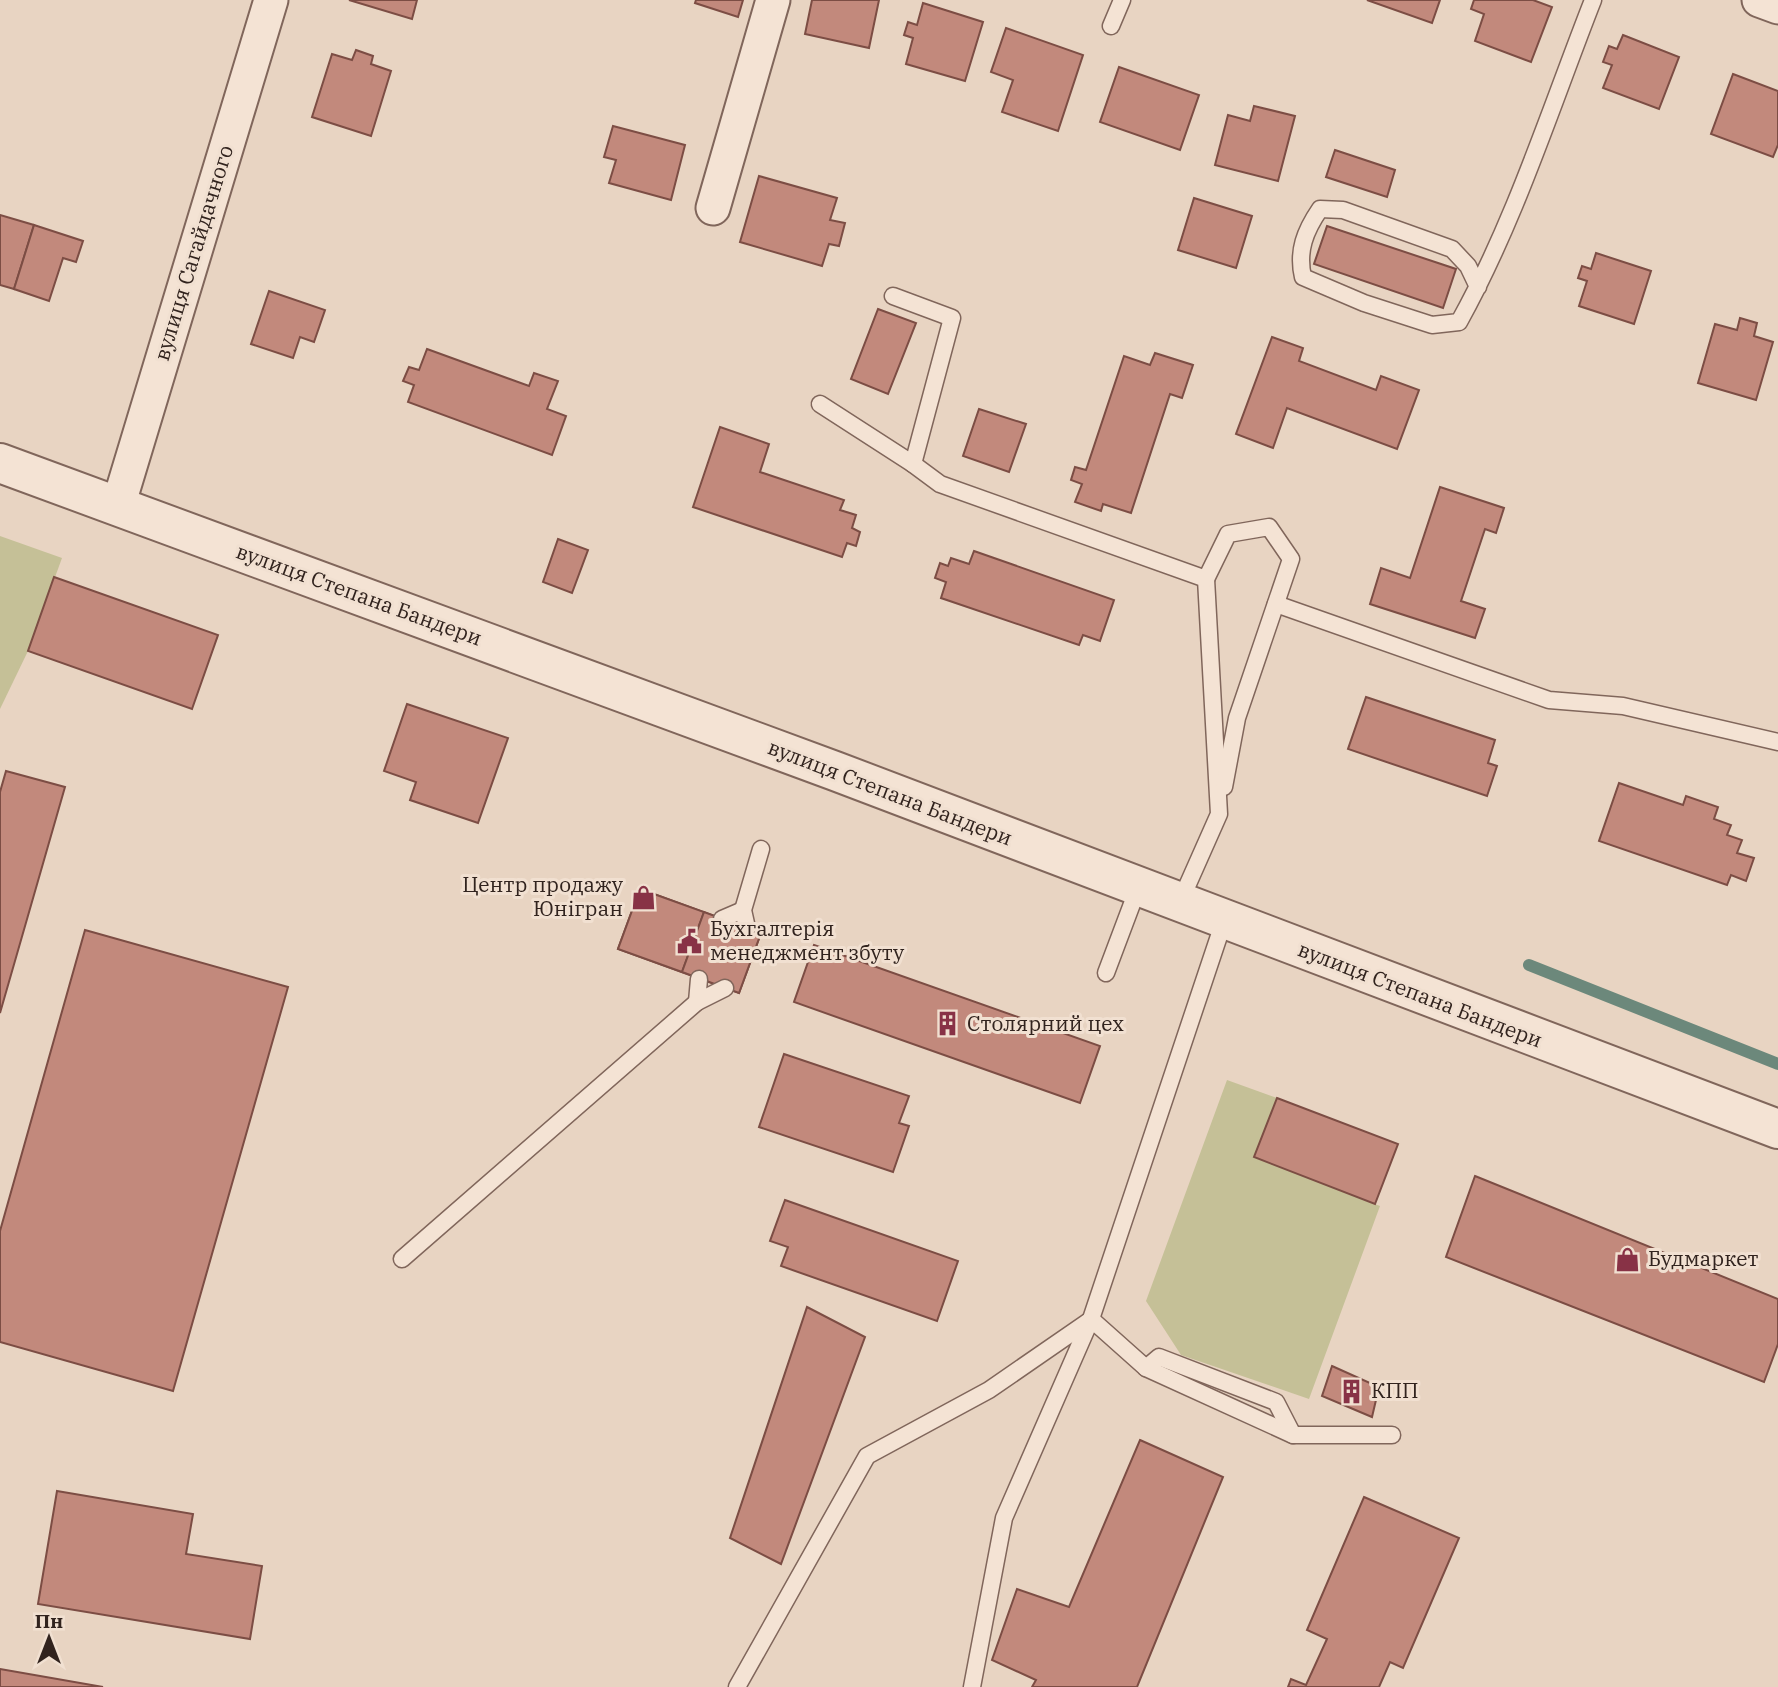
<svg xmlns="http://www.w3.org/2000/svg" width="1778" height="1687" viewBox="0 0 1778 1687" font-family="'IBM Plex Serif',serif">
<rect width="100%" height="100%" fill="#e8d4c2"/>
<g fill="#c5c097">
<path d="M0 536 62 558 28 651 0 709Z"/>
<path d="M1227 1080 1277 1098 1254 1157 1380 1206 1309 1399 1181 1355 1146 1301Z"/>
</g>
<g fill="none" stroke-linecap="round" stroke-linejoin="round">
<path stroke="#6c887b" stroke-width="12" d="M1529 965 1778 1064"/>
</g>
<g fill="#c2897c" stroke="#7c4d44" stroke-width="2">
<path d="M349 0H417L412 19Z"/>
<path d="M696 0H743L738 17 695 3Z"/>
<path d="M812 0H879L869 48 805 34Z"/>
<path d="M1367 0H1440L1432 23Z"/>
<path d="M1474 0H1533L1552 7 1531 62 1475 41 1484 14 1471 9Z"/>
<path d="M923 3 983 22 965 81 906 64 913 38 904 35 908 22 917 25Z"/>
<path d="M1006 28 1083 55 1058 131 1002 112 1013 80 991 72Z"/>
<path d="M1623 35 1679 57 1659 109 1603 88 1612 65 1603 62 1609 46 1617 49Z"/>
<path d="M356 50 373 56 371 64 391 71 371 136 312 117 332 54 352 60Z"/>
<path d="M1119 67 1199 95 1180 150 1100 122Z"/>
<path d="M1733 74 1778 91V145L1773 157 1711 134Z"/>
<path d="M1254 106 1295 116 1278 181 1215 165 1228 115 1250 121Z"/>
<path d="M613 126 685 145 671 200 609 183 616 160 604 157Z"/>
<path d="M1335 150 1395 170 1387 197 1326 177Z"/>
<path d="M759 176 837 198 830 220 845 223 839 246 829 244 822 266 740 242Z"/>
<path d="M1194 198 1252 216 1236 268 1178 250Z"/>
<path d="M0 215 34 225 14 289 0 285Z"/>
<path d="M34 225 83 241 76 262 63 258 49 301 14 289Z"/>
<path d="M1327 226 1456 269 1443 308 1314 264Z"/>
<path d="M1596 253 1651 271 1634 324 1579 306 1587 281 1578 278 1582 266 1591 269Z"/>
<path d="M269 291 325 310 314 342 300 337 293 358 251 344Z"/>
<path d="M878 309 916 323 888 394 851 379Z"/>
<path d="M1740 318 1757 323 1754 336 1773 342 1756 400 1698 383 1715 324 1737 330Z"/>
<path d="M1272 337 1303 348 1299 361 1376 390 1381 376 1419 390 1397 449 1287 408 1273 448 1236 434Z"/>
<path d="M427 349 529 386 534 373 558 381 547 409 566 416 552 455 408 402 414 385 403 381 409 367 419 370Z"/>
<path d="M1155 353 1193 365 1182 398 1170 394 1131 513 1103 504 1101 511 1075 502 1082 484 1071 480 1075 467 1086 470 1124 356 1150 365Z"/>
<path d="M979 409 1026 424 1009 472 963 456Z"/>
<path d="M720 427 769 444 760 472 844 500 840 510 856 515 852 528 860 532 856 546 847 543 842 557 693 507Z"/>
<path d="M1440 487 1504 508 1496 533 1485 529 1461 601 1485 609 1475 638 1370 604 1381 568 1410 578Z"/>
<path d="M558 539 588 550 572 593 543 582Z"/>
<path d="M974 551 1114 600 1100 641 1083 635 1079 645 941 598 946 582 935 578 940 563 948 566 951 558 969 564Z"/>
<path d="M54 577 218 635 192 709 28 651Z"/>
<path d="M1366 697 1495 740 1488 763 1497 766 1487 796 1348 749Z"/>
<path d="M407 704 508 738 478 823 410 800 416 782 384 771Z"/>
<path d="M6 771 65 787 0 1013V792Z"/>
<path d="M1619 783 1683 805 1686 796 1718 807 1714 819 1731 825 1727 835 1742 840 1737 853 1754 858 1746 881 1731 875 1727 885 1599 841Z"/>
<path d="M640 889 761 933 739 993 618 949Z"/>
<path d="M640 889 704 912 682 972 618 949Z"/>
<path d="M704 912 761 933 739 993 682 972Z"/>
<path d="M85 930 288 987 173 1391 0 1342V1231Z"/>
<path d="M814 945 1100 1046 1080 1103 794 1002Z"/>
<path d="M784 1054 909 1096 899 1123 909 1126 893 1172 759 1127Z"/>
<path d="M1277 1098 1398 1144 1375 1204 1254 1157Z"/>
<path d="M1475 1176 1778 1299V1344L1764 1382 1446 1257Z"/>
<path d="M785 1200 958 1261 937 1321 781 1266 788 1247 770 1241Z"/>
<path d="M807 1307 865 1337 781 1564 730 1538Z"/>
<path d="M1332 1366 1379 1387 1372 1417 1322 1396Z"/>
<path d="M1140 1440 1223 1477 1137 1687H1032L1036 1680 992 1660 1017 1589 1069 1607Z"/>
<path d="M57 1491 193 1514 186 1554 262 1566 250 1639 38 1604Z"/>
<path d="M1364 1497 1459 1538 1403 1668 1390 1662 1379 1687H1288L1291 1679 1306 1685 1327 1639 1307 1630Z"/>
<path d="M0 1669 103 1687H0Z"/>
</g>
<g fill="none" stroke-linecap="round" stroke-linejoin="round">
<defs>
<g id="service">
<path d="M1111 26 1122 0"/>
<path d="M1478 287 1468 266 1452 249 1343 210 1320 209C1305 231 1297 251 1303 277L1364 303 1432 325 1459 322C1515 221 1551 107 1593 0"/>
<path d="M893 296 952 318 913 464 940 484 1206 579 1219 814 1180 902"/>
<path d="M820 404 913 464"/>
<path d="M1206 579 1228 534 1269 527 1291 559 1237 718 1224 787"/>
<path d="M1276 604 1549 700 1623 706 1778 742"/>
<path d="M722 919 743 910"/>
<path d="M747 928 743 910 761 849"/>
<path d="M1106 973 1138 888"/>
<path d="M697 1002 699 979"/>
<path d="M402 1259 697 1002 725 988"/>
<path d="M1091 1319 1146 1368 1293 1435H1392"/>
<path d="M1146 1368 1159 1357 1276 1402 1293 1435"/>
<path d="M737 1687 867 1456 989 1390 1089 1321"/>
<path d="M972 1687 1004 1518 1091 1319 1224 921"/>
</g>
<g id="minor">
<path d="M1759 0 1778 7"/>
<path d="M713 208 773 0"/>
<path d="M118 506 271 0"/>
</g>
<path id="tertiary" d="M0 463 835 771 1778 1129"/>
</defs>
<use href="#service" stroke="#80665b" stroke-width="19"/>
<use href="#minor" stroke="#80665b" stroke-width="37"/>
<use href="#tertiary" stroke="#80665b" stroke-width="42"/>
<use href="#service" stroke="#f4e3d4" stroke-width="16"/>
<use href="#minor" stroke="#f4e3d4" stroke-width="33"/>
<use href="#tertiary" stroke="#f4e3d4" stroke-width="38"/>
</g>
<defs>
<symbol id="shop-bare" viewBox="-9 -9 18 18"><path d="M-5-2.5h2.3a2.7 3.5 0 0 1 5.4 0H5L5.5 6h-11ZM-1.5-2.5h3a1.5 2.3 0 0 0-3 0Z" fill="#883246" stroke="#f1e0d1" stroke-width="2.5" paint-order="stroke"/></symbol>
<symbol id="civic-bare" viewBox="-9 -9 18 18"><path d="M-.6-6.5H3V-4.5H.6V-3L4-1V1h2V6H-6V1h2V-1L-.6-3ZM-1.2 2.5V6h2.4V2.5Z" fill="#883246" stroke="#f1e0d1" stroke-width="2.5" paint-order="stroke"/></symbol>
<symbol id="building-bare" viewBox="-9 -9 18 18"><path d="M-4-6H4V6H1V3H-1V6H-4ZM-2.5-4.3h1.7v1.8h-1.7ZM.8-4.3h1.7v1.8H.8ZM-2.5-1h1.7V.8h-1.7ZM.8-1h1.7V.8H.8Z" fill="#883246" stroke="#f1e0d1" stroke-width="2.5" paint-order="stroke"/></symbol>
</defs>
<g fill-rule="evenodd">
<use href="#shop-bare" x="626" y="880" width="35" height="35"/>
<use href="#civic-bare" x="672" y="924" width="35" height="35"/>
<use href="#building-bare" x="930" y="1006" width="35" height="35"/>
<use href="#shop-bare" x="1610" y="1242" width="35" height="35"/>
<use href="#building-bare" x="1334" y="1374" width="35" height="35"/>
</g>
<g text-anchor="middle" stroke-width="6" stroke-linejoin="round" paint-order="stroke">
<g font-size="21" fill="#31231e" stroke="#f1e0d1">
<text transform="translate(194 253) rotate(-73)" y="7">вулиця Сагайдачного</text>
<text transform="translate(359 595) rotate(20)" y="7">вулиця Степана Бандери</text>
<text transform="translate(890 793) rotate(21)" y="7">вулиця Степана Бандери</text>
<text transform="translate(1420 995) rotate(21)" y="7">вулиця Степана Бандери</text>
</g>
<g font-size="21" fill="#31231e" stroke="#f1e0d1" text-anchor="start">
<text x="623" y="892" text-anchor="end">Центр продажу<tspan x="623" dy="24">Юнігран</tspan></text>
<text x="710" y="936">Бухгалтерія<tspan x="710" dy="24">менеджмент збуту</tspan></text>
<text x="967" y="1031">Столярний цех</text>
<text x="1648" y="1266">Будмаркет</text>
<text x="1371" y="1398">КПП</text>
</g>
</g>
<g transform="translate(49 1638)" stroke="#f1e0d1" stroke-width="5" paint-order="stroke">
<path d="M0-5L12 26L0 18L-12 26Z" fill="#31231e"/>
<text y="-10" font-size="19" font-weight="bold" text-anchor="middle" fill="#31231e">Пн</text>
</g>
</svg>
